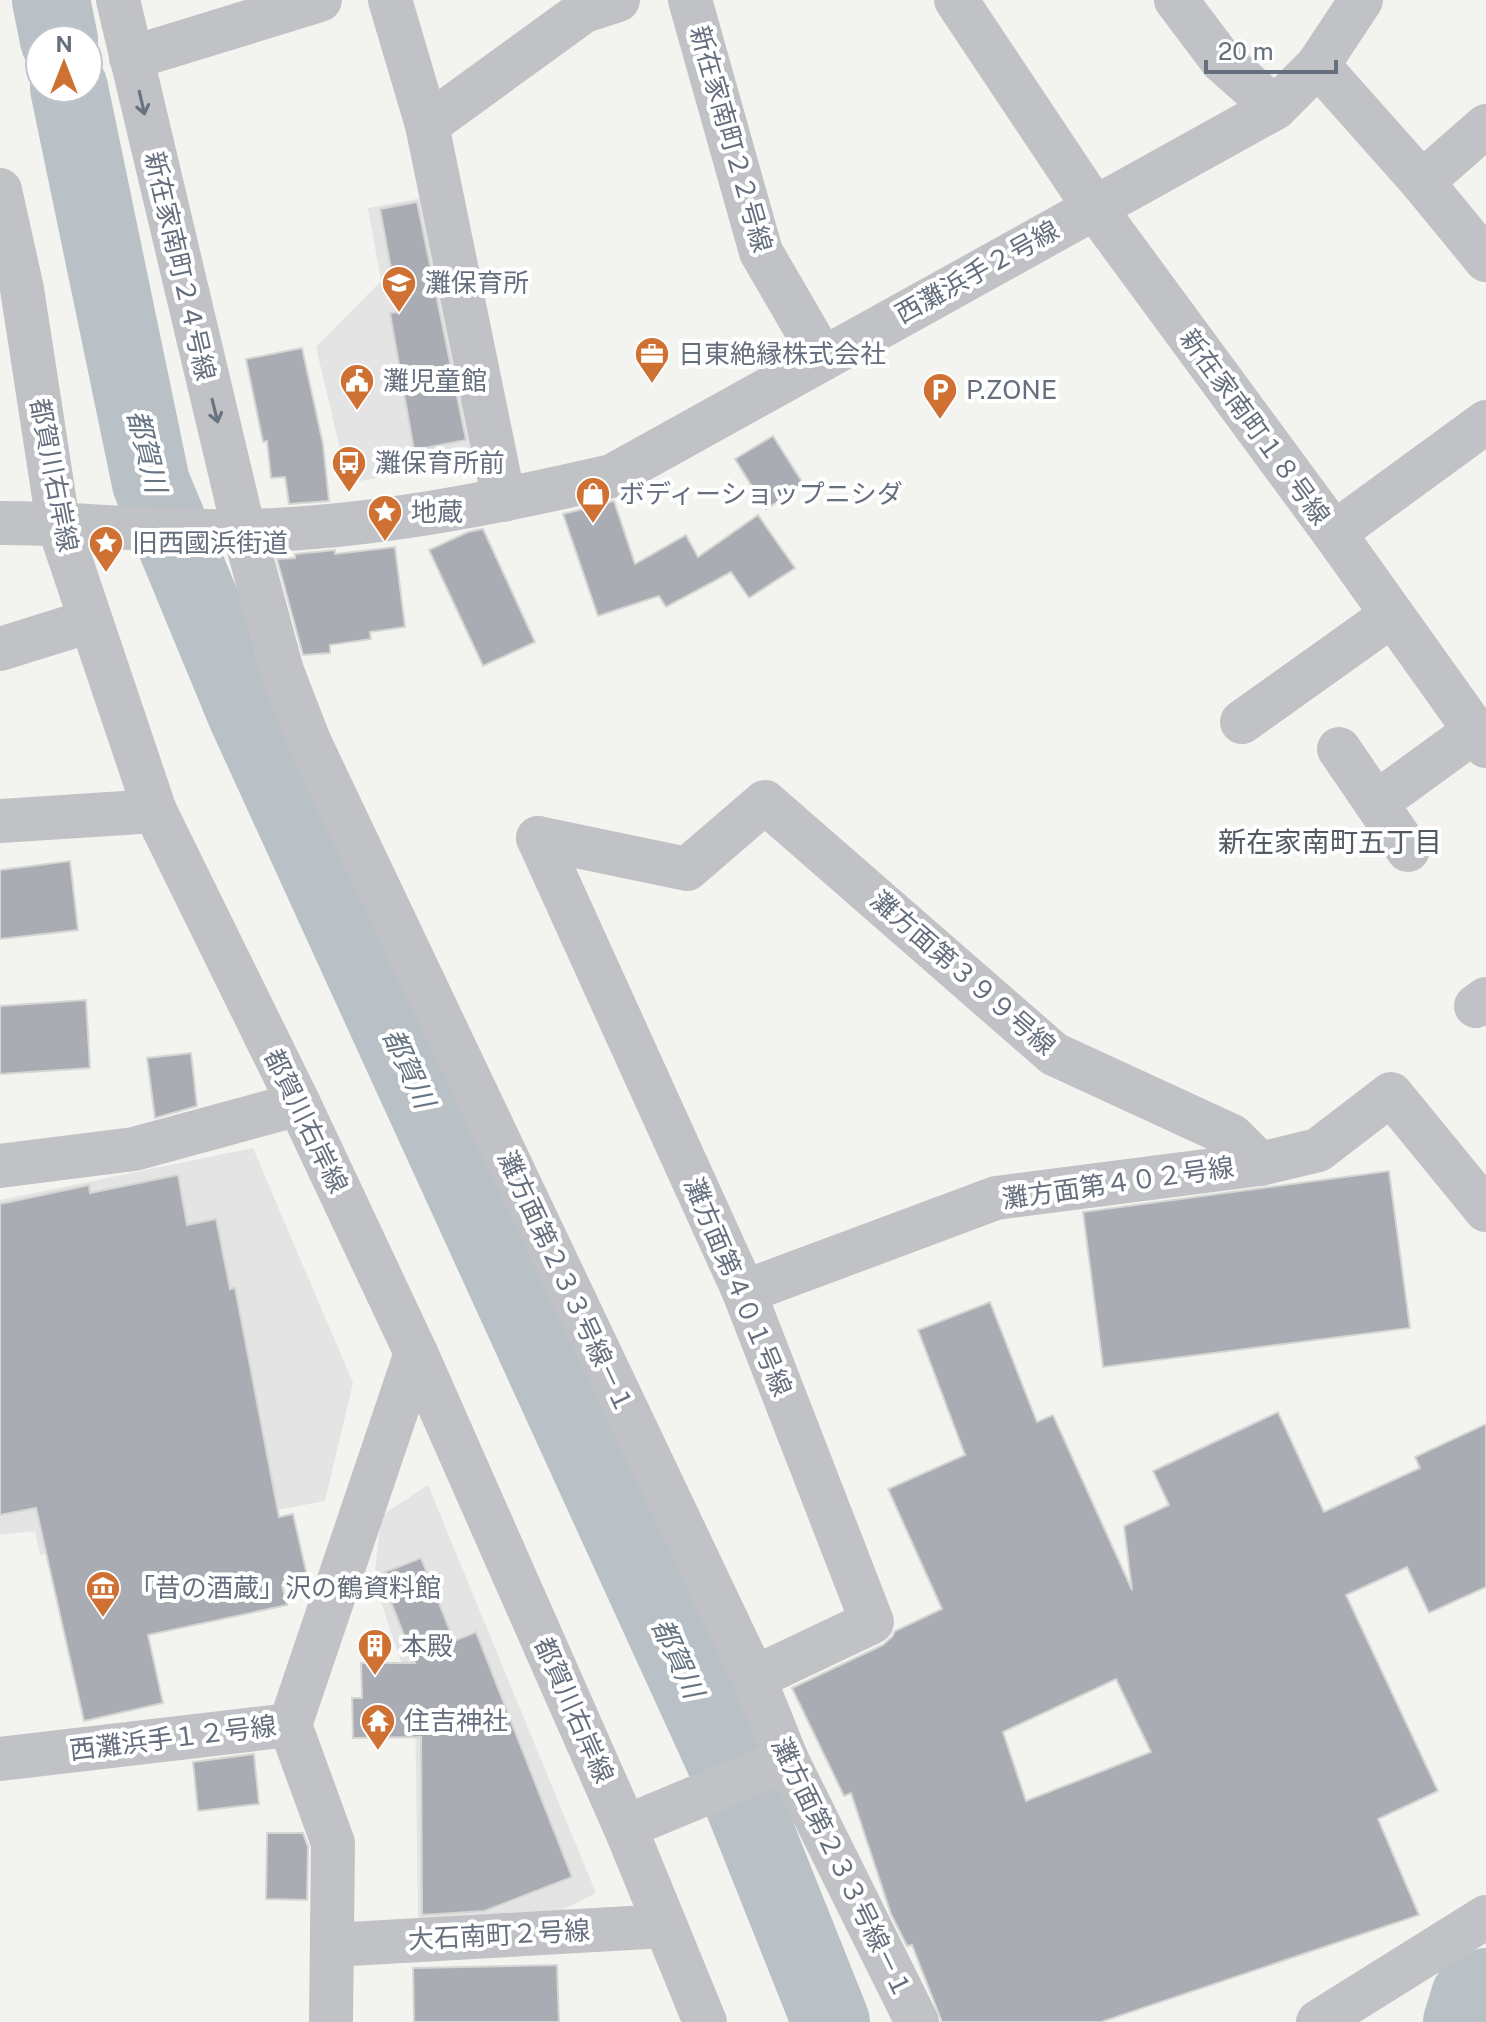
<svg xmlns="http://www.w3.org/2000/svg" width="1486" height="2022" viewBox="0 0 1486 2022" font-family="'Public Sans','Noto Sans JP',sans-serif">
<rect width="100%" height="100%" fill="#f3f4f0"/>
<g fill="#e4e4e4">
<path d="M427 197 476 453 472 462 348 483 316 347 381 281 368 208Z"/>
<path d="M253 1148 353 1383 325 1501 40 1555 35 1531 0 1535V1200Z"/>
<path d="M428 1485 596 1893 552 1915 418 1922 415 1705 374 1580 381 1516Z"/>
</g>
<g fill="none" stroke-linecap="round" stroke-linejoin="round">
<g stroke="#b9c1c6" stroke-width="78">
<path d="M51 0 59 40"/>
<path d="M69 88 151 483 247 715 738 1789 831 2022"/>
<path d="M1462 2022 1470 1996 1486 1987"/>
</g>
</g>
<g fill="#a9adb3" stroke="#d5d5d3" stroke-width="2" fill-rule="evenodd">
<path d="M417 202 466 440 414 450 390 313 399 312 380 209Z"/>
<path d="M302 348 323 444 329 501 289 504 285 477 271 478 267 441 263 442 246 359Z"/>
<path d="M773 436 804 485 766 509 735 459Z"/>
<path d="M614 501 635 564 686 535 698 557 758 515 795 568 749 598 731 572 666 607 659 596 598 616 563 514Z"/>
<path d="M483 529 535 642 483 666 429 550 468 532Z"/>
<path d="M395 547 405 627 370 632 371 639 330 645V653L303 655 277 559 295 558V554L335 550V554Z"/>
<path d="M70 861 78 930 0 939V870Z"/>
<path d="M86 1000 90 1068 0 1074V1006Z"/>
<path d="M191 1053 197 1106 155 1118 147 1058Z"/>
<path d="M1389 1171 1410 1328 1103 1367 1083 1212Z"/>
<path d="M178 1175 187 1225 216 1219 230 1289 235 1288 279 1517 293 1514 308 1580 282 1585 287 1605 148 1635 163 1703 84 1721 36 1508 0 1515V1204L89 1185 90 1193Z"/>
<path d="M990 1302 1037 1422 1053 1415 1132 1590 1124 1526 1169 1505 1153 1471 1278 1412 1324 1512 1420 1468 1415 1457 1486 1424V1587L1429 1613 1407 1567 1346 1595 1438 1791 1378 1819 1419 1915 1101 2022H942L912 1945 907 1946 891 1914 851 1793 844 1796 792 1688 883 1645 892 1637 895 1631 942 1609 888 1489 965 1455 918 1330ZM1116 1679 1151 1752 1026 1801 1003 1732Z"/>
<path d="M421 1558 454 1641 476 1632 572 1877 484 1911 422 1915 421 1737 353 1738 352 1698H362L361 1663H415L380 1574Z"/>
<path d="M254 1754 259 1804 198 1811 193 1762Z"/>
<path d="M267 1833H303L308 1847 307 1900 266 1899Z"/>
<path d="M557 1965 559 2022H414L413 1968Z"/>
</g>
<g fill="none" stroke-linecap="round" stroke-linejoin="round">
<g stroke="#c0c2c5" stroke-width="44">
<path d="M118 0 244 531 282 671 309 741 754 1678 787 1760 917 2022"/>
<path d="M390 0 427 125 504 500"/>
<path d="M690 0 761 252 823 359"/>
<path d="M956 0 1094 207 1334 533 1486 422"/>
<path d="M1176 0 1222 61 1275 108"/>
<path d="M131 58 320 0"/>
<path d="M1318 65 1422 182 1486 260"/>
<path d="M427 125 584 11 618 0"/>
<path d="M1422 182 1486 126"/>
<path d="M1334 533 1486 746"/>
<path d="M0 649 90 621"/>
<path d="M1242 722 1392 615"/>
<path d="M1339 749 1408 850"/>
<path d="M1376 803 1475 731"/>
<path d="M0 821 155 811"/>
<path d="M538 838 744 1292 872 1622 754 1678"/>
<path d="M538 838 687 869 765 802 1054 1054 1232 1136 1260 1164"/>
<path d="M1476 1006 1486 999"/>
<path d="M0 1166 134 1149 299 1104"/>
<path d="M744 1292 996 1198 1260 1164 1318 1150 1391 1094 1486 1210"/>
<path d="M290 1725 416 1353"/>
<path d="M290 1725 333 1843 331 2022"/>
<path d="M0 1759 290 1725"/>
<path d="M625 1827 787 1760"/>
<path d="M332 1945 665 1926"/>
<path d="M1318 2022 1486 1917"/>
</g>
<g stroke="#c0c2c5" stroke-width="44">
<path d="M0 190 22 289 58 523 155 811 299 1104 416 1353 625 1827 705 2022"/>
<path d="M0 523C81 523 163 533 244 531 369 528 491 504 612 476L1275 108 1318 65 1361 0"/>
</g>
</g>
<defs><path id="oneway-shaft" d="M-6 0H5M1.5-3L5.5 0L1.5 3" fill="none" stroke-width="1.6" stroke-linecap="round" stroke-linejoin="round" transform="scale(2)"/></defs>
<g stroke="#6a7382">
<use href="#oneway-shaft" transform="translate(142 103) rotate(77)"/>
<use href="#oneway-shaft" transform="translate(215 411) rotate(76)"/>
</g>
<defs>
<symbol id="school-pin" viewBox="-11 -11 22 30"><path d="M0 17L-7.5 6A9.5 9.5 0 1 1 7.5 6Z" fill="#d07134" stroke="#fff"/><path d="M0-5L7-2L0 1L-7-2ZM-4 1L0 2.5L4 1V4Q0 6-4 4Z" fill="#fff"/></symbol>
<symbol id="office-pin" viewBox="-11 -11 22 30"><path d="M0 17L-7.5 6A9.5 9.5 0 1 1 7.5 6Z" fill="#d07134" stroke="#fff"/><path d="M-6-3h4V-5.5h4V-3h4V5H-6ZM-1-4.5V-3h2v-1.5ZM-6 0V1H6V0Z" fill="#fff"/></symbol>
<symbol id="civic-pin" viewBox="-11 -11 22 30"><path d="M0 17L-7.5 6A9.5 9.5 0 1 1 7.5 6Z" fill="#d07134" stroke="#fff"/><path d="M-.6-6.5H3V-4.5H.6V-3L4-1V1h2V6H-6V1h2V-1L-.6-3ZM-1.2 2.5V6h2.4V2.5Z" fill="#fff"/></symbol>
<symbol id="parking-pin" viewBox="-11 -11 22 30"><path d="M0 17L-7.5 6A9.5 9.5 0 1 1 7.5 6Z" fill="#d07134" stroke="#fff"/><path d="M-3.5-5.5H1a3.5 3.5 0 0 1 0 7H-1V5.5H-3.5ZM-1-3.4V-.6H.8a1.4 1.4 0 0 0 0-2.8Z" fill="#fff"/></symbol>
<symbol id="bus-pin" viewBox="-11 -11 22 30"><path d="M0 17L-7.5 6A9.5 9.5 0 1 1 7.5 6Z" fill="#d07134" stroke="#fff"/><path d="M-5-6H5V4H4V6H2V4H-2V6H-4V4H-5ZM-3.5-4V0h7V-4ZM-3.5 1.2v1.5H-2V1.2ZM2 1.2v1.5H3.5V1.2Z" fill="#fff"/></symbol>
<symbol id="shop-pin" viewBox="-11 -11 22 30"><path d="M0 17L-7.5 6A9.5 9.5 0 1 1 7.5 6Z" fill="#d07134" stroke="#fff"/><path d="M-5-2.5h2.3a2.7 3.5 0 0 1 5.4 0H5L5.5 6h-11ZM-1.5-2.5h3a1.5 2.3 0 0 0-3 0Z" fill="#fff"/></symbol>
<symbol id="sight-pin" viewBox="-11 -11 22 30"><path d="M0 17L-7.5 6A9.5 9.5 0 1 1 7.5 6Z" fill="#d07134" stroke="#fff"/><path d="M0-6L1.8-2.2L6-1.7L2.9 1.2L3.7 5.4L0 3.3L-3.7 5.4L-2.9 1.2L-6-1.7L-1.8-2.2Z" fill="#fff"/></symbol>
<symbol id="museum-pin" viewBox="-11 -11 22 30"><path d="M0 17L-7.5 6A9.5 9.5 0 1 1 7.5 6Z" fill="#d07134" stroke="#fff"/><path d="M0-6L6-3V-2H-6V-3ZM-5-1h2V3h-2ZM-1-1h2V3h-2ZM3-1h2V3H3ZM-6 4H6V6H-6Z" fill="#fff"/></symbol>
<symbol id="building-pin" viewBox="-11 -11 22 30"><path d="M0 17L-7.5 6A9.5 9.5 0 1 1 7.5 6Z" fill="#d07134" stroke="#fff"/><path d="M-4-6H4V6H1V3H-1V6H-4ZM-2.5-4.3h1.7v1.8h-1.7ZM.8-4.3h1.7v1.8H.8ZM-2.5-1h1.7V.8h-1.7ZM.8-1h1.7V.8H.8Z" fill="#fff"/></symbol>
<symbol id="temple-pin" viewBox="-11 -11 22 30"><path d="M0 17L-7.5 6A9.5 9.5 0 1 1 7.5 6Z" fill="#d07134" stroke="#fff"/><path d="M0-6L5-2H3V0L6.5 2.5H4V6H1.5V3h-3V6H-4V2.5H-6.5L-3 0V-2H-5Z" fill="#fff"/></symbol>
</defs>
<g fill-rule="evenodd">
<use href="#school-pin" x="379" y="263" width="40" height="54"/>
<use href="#office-pin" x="632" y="334" width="40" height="54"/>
<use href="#civic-pin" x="337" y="361" width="40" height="54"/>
<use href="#parking-pin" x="920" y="370" width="40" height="54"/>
<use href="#bus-pin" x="329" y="443" width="40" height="54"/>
<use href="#shop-pin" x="573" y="474" width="40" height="54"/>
<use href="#sight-pin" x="365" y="492" width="40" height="54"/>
<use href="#sight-pin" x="86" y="523" width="40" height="54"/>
<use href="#museum-pin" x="83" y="1568" width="40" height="54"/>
<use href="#building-pin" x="355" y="1626" width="40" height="54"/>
<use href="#temple-pin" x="358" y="1701" width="40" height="54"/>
</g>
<g text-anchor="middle" stroke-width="8" stroke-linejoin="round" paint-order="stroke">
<g font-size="26" fill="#666f7e" stroke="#fff">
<text transform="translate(731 139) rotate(74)" y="9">新在家南町２２号線</text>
<text transform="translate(180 266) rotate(77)" y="9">新在家南町２４号線</text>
<text transform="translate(977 272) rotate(-29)" y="9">西灘浜手２号線</text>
<text transform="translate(1255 427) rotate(54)" y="9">新在家南町１８号線</text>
<text transform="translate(54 475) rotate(79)" y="9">都賀川右岸線</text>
<text transform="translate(963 973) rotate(41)" y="9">灘方面第３９９号線</text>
<text transform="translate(306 1121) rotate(64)" y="9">都賀川右岸線</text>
<text transform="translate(1118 1183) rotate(-8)" y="9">灘方面第４０２号線</text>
<text transform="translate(566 1282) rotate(65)" y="9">灘方面第２３３号線－１</text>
<text transform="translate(738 1287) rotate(67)" y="9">灘方面第４０１号線</text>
<text transform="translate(574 1710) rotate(66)" y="9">都賀川右岸線</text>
<text transform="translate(173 1738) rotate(-7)" y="9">西灘浜手１２号線</text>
<text transform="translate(842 1868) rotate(64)" y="9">灘方面第２３３号線－１</text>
<text transform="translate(499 1935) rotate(-3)" y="9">大石南町２号線</text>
</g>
<g font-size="26" fill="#666f7e" stroke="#fff" text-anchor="start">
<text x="425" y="292">灘保育所</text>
<text x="678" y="363">日東絶縁株式会社</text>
<text x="383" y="390">灘児童館</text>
<text x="966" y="399">P.ZONE</text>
<text x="375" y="472">灘保育所前</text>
<text x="619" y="503">ボディーショップニシダ</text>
<text x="411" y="521">地蔵</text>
<text x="132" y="552">旧西國浜街道</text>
<text x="129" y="1597">「昔の酒蔵」沢の鶴資料館</text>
<text x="401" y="1655">本殿</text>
<text x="404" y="1730">住吉神社</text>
</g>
<g font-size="28" font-style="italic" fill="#677682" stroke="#fff">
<text transform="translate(147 451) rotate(76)" y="10">都賀川</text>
<text transform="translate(409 1068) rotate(65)" y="10">都賀川</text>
<text transform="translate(678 1658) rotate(65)" y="10">都賀川</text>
</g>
<g font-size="28" fill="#535a64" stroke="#fff">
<text x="1330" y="852">新在家南町五丁目</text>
</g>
</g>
<g transform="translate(64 64)"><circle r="38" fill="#ffffff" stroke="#c2c5cb" stroke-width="2"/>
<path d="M0-6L14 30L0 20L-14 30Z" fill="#d07134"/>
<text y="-12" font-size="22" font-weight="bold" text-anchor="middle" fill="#666f7e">N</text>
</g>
<path d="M1206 60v12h130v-12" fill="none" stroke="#666f7e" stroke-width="4"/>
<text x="1218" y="60" font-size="24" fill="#666f7e" stroke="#ffffff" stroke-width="6" paint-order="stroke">20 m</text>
</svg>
